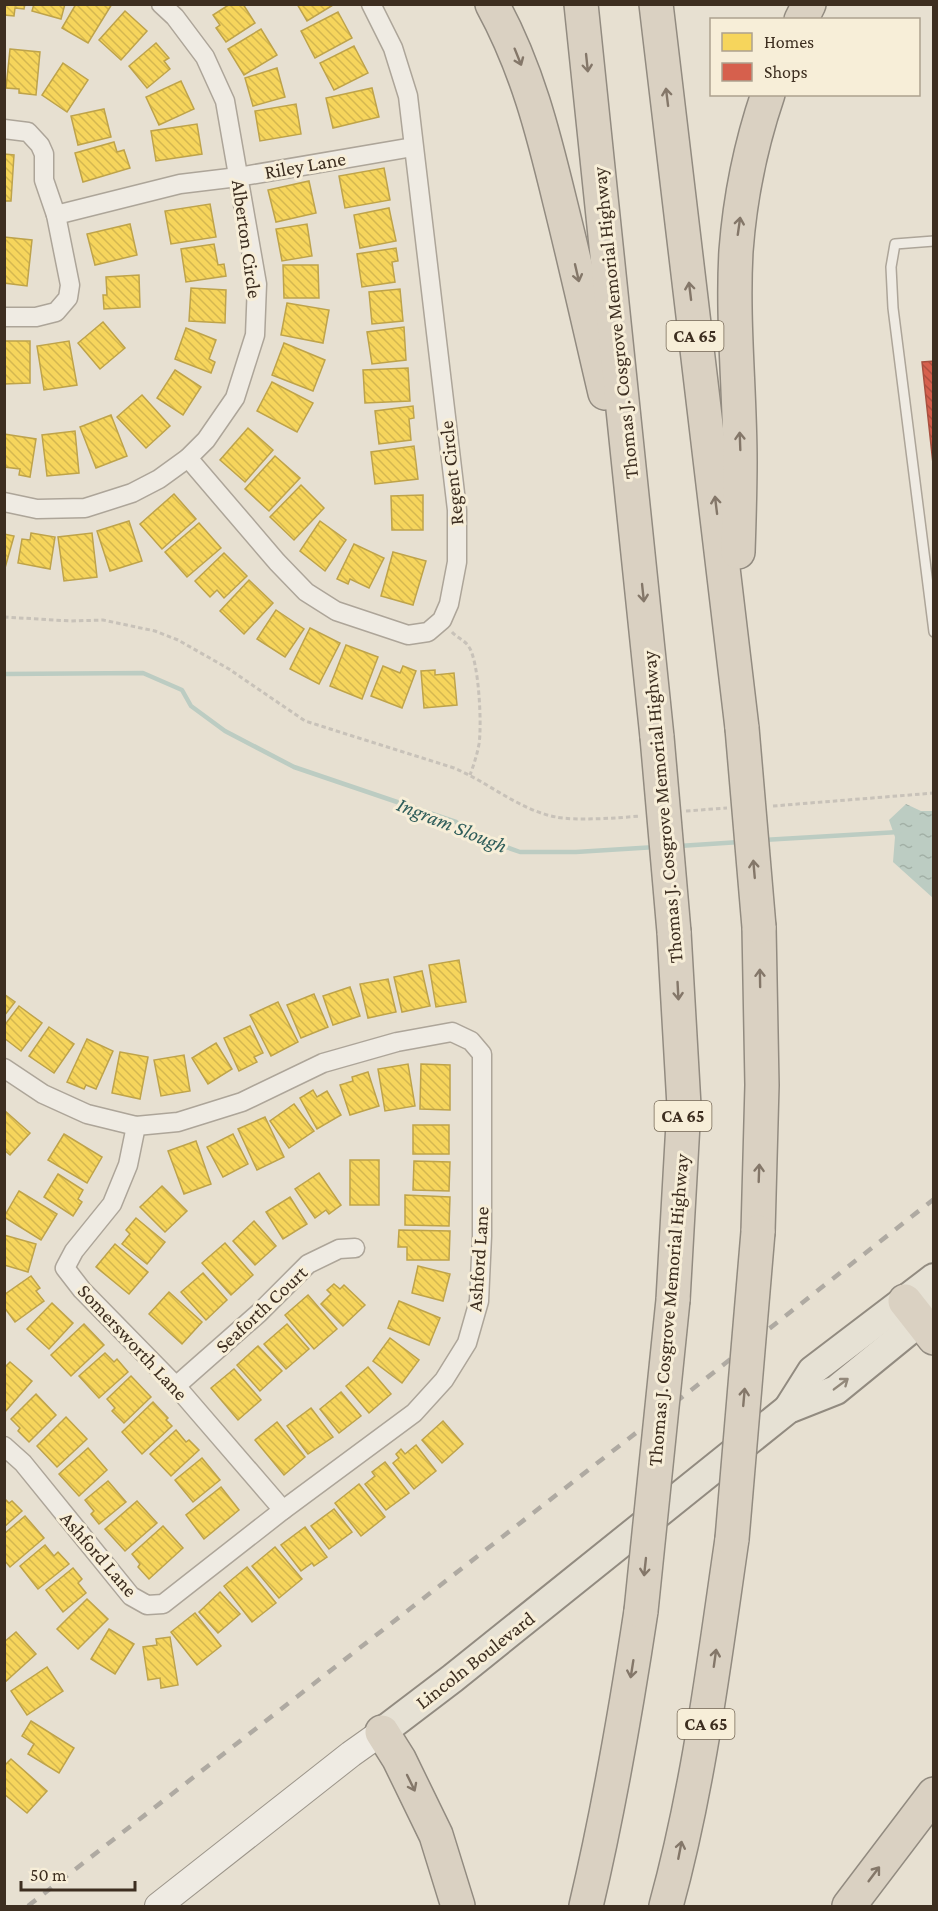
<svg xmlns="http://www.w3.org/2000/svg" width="938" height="1911" viewBox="0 0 938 1911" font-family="'Crimson Pro',serif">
<defs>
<pattern id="water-ripples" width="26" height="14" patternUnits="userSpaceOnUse" patternTransform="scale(1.5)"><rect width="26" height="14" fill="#bcccc2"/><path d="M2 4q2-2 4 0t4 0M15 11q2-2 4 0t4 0" fill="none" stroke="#a2b0a6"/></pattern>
<pattern id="homes-back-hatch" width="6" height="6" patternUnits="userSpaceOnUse" patternTransform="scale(1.5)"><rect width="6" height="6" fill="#f6d55c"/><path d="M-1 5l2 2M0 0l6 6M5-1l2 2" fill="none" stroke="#d4b750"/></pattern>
<pattern id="shops-back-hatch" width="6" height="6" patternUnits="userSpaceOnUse" patternTransform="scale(1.5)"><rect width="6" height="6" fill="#d6604d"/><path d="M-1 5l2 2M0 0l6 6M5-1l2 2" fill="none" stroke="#af5040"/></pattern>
</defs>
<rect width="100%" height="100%" fill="#e7e0d1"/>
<path fill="url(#water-ripples)" d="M906 804 921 811H933V898L893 862 895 837 889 820Z"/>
<g fill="url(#homes-back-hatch)" stroke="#bea34a" stroke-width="1.5">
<path d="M4 4H25L24 9 15 8 14 16 4 15Z"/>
<path d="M34 4H65L61 19 32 11Z"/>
<path d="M76 4H112L88 43 62 28Z"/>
<path d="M230 4H243L255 23 226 42 216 28 220 25 213 15Z"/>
<path d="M297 4H333V5L307 21Z"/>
<path d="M125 11 147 31 121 60 99 40Z"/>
<path d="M338 12 352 38 315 58 301 31Z"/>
<path d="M261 29 277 55 244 75 228 49Z"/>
<path d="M156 43 169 58 164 61 170 69 147 88 129 66Z"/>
<path d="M354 46 368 73 334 90 320 63Z"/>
<path d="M10 49 40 52 36 95 19 93V89L6 88Z"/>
<path d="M63 63 88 80 67 112 42 95Z"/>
<path d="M277 68 285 97 253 106 245 78Z"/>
<path d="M181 81 194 109 159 125 146 97Z"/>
<path d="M372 88 379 117 333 128 326 98Z"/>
<path d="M296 104 301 134 260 141 255 111Z"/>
<path d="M104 109 111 137 78 145 71 116Z"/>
<path d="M197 124 202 154 156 161 151 131Z"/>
<path d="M114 142 117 152 124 150 130 168 83 182 75 153Z"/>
<path d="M4 154 14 155 11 201H4Z"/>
<path d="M384 168 390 200 345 208 339 176Z"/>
<path d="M309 181 316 213 276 222 268 190Z"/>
<path d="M210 204 216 237 171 244 165 211Z"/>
<path d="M389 208 396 241 360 248 354 215Z"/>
<path d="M130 224 137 255 95 265 87 234Z"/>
<path d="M307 224 312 256 282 261 276 229Z"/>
<path d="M4 237 32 240 27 286 4 283Z"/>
<path d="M214 244 218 265 224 264 226 276 186 282 181 249Z"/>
<path d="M396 248 398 261 392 262 395 282 362 287 357 254Z"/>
<path d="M283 265H318L319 298H284Z"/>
<path d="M139 275 140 307 104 309 103 295H107L106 277Z"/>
<path d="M191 288 226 290 225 323 189 321Z"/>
<path d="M400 289 403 321 372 324 369 292Z"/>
<path d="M287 303 329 310 323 343 281 335Z"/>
<path d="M103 322 125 348 100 369 78 343Z"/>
<path d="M404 327 406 360 372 364 367 332Z"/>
<path d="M186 328 216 340 209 359 215 362 211 373 175 359Z"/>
<path d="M4 341H30V383L4 384Z"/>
<path d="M69 341 77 385 44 390 37 346Z"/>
<path d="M284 343 325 360 313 391 272 375Z"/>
<path d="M408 368 410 401 365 403 363 370Z"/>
<path d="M175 370 201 387 183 415 157 398Z"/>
<path d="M272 382 313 403 297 432 257 411Z"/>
<path d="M142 395 170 426 146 448 117 417Z"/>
<path d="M413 406 414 418 409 419 411 440 379 444 375 411Z"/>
<path d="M111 415 127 456 96 468 80 427Z"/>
<path d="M248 428 273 450 245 482 220 460Z"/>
<path d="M75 431 79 473 47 476 42 435Z"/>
<path d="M4 434 36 439 30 477 19 475 20 469 4 467Z"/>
<path d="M414 446 418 479 375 484 371 452Z"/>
<path d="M275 456 300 478 269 511 245 489Z"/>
<path d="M301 485 324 508 294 540 270 517Z"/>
<path d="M174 494 196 519 162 549 140 524Z"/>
<path d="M423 495V530H392L391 496Z"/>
<path d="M129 521 142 561 110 571 97 531Z"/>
<path d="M320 521 346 540 325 571 300 551Z"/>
<path d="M199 523 221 548 187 577 165 552Z"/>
<path d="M31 533 55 537 50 569 18 563 22 539 30 540Z"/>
<path d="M92 533 97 577 64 581 58 537Z"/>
<path d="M4 534 14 536 5 568H4Z"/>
<path d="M354 544 384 558 369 588 350 579 348 584 337 579Z"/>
<path d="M393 552 426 561 413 605 381 596Z"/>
<path d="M224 553 247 576 224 598 217 590 210 597 195 581Z"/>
<path d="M249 580 273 603 244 634 220 611Z"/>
<path d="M276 610 304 629 285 657 257 639Z"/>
<path d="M310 628 340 643 319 684 290 669Z"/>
<path d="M346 645 378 657 362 699 330 686Z"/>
<path d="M383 666 400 673 403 666 416 671 402 708 371 696Z"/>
<path d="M435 670V675L454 673 457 705 424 708 421 671Z"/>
<path d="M459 960 466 1002 436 1007 429 965Z"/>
<path d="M422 971 430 1006 402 1012 394 977Z"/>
<path d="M388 979 396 1012 368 1018 360 984Z"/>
<path d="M350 987 360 1016 333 1025 323 996Z"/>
<path d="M4 994 15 1002 4 1016Z"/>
<path d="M314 994 328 1027 301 1038 287 1005Z"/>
<path d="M278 1002 298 1042 271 1056 250 1015Z"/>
<path d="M19 1006 42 1023 21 1051 4 1038V1026Z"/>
<path d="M250 1026 263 1053 254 1057 257 1062 239 1071 224 1038Z"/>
<path d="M49 1027 74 1044 54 1073 29 1056Z"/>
<path d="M87 1039 113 1051 96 1089 86 1085 84 1089 67 1082Z"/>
<path d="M216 1043 232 1069 208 1084 192 1058Z"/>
<path d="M120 1052 148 1057 140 1099 112 1093Z"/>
<path d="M184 1055 190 1091 161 1096 154 1060Z"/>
<path d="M408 1064 415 1106 385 1111 378 1069Z"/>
<path d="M421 1064 450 1065V1110L420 1109Z"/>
<path d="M368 1072 379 1106 350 1115 340 1085 353 1081 352 1077Z"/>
<path d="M313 1090 317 1097 327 1091 341 1115 317 1129 300 1098Z"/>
<path d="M294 1104 314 1131 289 1148 270 1121Z"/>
<path d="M4 1110 30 1133 10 1155 4 1150Z"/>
<path d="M265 1117 284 1157 257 1170 238 1129Z"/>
<rect x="413" y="1125" width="36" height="29"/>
<path d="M64 1134 102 1157 87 1183 48 1160Z"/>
<path d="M233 1134 248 1164 223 1177 207 1147Z"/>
<path d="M196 1141 211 1184 184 1194 168 1151Z"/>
<rect x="350" y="1160" width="29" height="45"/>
<path d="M414 1161 450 1162 449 1191 413 1190Z"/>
<path d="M319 1173 341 1205 329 1214 326 1210 315 1218 295 1189Z"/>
<path d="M58 1174 83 1190 78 1199 82 1202 73 1216 44 1197Z"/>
<path d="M162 1186 187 1211 165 1232 140 1207Z"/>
<path d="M19 1191 57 1214 41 1240 4 1217Z"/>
<path d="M405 1195 450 1197 449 1226 405 1225Z"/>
<path d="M290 1197 307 1224 283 1239 266 1212Z"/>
<path d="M136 1218 165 1242 147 1264 122 1244 130 1234 126 1230Z"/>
<path d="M254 1221 276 1246 255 1265 233 1241Z"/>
<path d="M399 1230 450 1231 449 1260H407V1247H398Z"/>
<path d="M4 1235 36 1244 28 1272 4 1265Z"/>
<path d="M225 1243 253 1275 231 1295 202 1263Z"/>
<path d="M115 1244 148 1272 129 1294 96 1267Z"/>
<path d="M418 1266 450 1274 443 1301 412 1293Z"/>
<path d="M203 1273 227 1300 206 1320 181 1292Z"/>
<path d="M31 1276 40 1288 36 1291 44 1301 15 1322 4 1307V1295Z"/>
<path d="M334 1284 340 1289 344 1285 365 1305 343 1326 321 1304 331 1294 327 1290Z"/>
<path d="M169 1292 202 1322 182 1344 149 1314Z"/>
<path d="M308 1295 337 1329 314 1349 285 1315Z"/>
<path d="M399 1301 440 1318 429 1345 388 1328Z"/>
<path d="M52 1303 73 1323 49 1349 27 1329Z"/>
<path d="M84 1324 104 1345 71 1376 51 1355Z"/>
<path d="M287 1324 309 1349 286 1369 264 1344Z"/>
<path d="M390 1338 419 1360 402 1383 373 1361Z"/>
<path d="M258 1346 282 1371 260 1391 237 1365Z"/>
<path d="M105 1353 114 1362 117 1359 128 1372 99 1398 79 1376Z"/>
<path d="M10 1362 32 1381 4 1413V1368Z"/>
<path d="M368 1367 391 1394 369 1413 346 1386Z"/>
<path d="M234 1369 261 1400 238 1420 211 1388Z"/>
<path d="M131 1376 151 1397 124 1423 112 1411 115 1408 107 1399Z"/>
<path d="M341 1392 361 1416 339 1433 320 1409Z"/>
<path d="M36 1394 56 1415 29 1442 18 1431 20 1428 11 1419Z"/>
<path d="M153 1402 168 1418 166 1420 172 1426 142 1454 122 1432Z"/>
<path d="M311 1408 333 1437 308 1454 287 1426Z"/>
<path d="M66 1417 87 1439 57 1467 37 1446Z"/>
<path d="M443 1421 463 1444 442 1463 422 1440Z"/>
<path d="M277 1422 305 1457 284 1475 255 1440Z"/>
<path d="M176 1430 186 1442 189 1440 199 1450 171 1476 150 1454Z"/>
<path d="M416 1445 436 1471 414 1489 393 1463 399 1458 396 1454 401 1449 405 1454Z"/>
<path d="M88 1448 107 1470 79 1496 59 1474Z"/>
<path d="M202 1458 220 1480 193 1502 175 1480Z"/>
<path d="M385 1462 409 1493 386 1510 365 1484 375 1476 372 1472Z"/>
<path d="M108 1481 126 1502 99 1524 91 1514 94 1511 85 1500Z"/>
<path d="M359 1484 385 1517 361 1536 335 1503Z"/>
<path d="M221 1487 239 1510 204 1539 186 1515Z"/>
<path d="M4 1498 9 1503 12 1501 22 1511 4 1527Z"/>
<path d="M137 1501 157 1523 125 1551 105 1529Z"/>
<path d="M334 1509 352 1532 329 1549 311 1526Z"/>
<path d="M25 1516 44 1538 10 1567 4 1560V1534Z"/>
<path d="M163 1526 183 1548 149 1579 138 1567 140 1564 132 1554Z"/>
<path d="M305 1527 327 1557 314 1566 312 1563 301 1571 281 1545Z"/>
<path d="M45 1545 54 1556 58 1552 69 1564 38 1589 20 1566Z"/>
<path d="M275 1547 302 1579 279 1598 252 1566Z"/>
<path d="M247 1567 276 1603 252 1622 224 1586Z"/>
<path d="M73 1568 82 1579 78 1583 86 1593 63 1612 46 1590Z"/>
<path d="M220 1592 240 1614 218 1633 199 1612Z"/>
<path d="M87 1599 108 1619 78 1649 57 1629Z"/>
<path d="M195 1613 221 1646 197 1665 171 1632Z"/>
<path d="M109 1629 134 1644 115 1674 91 1659Z"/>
<path d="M16 1632 36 1654 4 1683V1642Z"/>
<path d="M170 1637 178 1685 161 1688 160 1678 148 1680 143 1647 157 1645 156 1639Z"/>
<path d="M47 1667 63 1691 27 1715 11 1691Z"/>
<path d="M31 1721 74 1748 59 1773 28 1754 34 1744 22 1736Z"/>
<path d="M11 1759 47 1791 27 1813 4 1794V1766Z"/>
</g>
<path fill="url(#shops-back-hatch)" stroke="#a85140" stroke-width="1.5" d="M934 361V473L922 362Z"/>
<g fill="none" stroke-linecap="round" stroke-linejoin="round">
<g stroke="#bcccc2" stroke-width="4.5">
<path d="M4 674 143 673 182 690 191 706 225 731 294 767 456 822 472 835 520 852H576L656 847"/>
<path d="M763 840 899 832"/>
<path d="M679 846 740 842"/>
</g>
<defs>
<path id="lane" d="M934 241 895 244 891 267 893 308 934 632"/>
<g id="street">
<path d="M4 129 28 132 40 145 44 154V180L56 215 70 285 68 298 56 312 36 317H4"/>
<path d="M56 215 180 184 238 177 413 147"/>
<path d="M188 458 277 562 306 592 336 611 408 635 428 632 442 620 449 604 457 562V510L408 96 393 48 371 4"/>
<path d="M4 502 37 509 85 508 132 493 159 479 188 458 206 440 235 398 255 335 257 284 225 101 205 57 175 17 161 4"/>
<path d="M4 1068 43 1094 87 1114 136 1126 178 1122 242 1102 323 1063 397 1042 452 1032 471 1041 482 1054V1236L479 1301 467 1343 444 1380 414 1413 283 1510 163 1604 147 1605 131 1596 23 1463 4 1446"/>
<path d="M136 1126 128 1165 112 1204 74 1251 65 1268 82 1290 176 1386 283 1510"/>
<path d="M176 1386 259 1313 308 1264 339 1249 355 1248"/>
</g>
<path id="secondary" d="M158 1906 351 1754 382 1732"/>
<g id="primary">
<path d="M788 1409 812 1371 934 1278"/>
<path d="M382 1732 453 1678 788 1409 836 1390 934 1310"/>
</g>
<g id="highway">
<path d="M492 4C527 68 543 132 560 202 576 266 590 329 605 393"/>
<path d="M581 4 657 737"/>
<path d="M656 4 742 728"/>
<path d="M801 20 809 4"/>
<path d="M738 552C739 522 740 491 740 461 740 391 732 321 736 251 740 198 751 144 768 94"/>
<path d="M758 1232 762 1085 759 927"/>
<path d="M673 1300 684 1106 674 932"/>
<path d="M905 1301 934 1338"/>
<path d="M382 1732 399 1759 436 1835 458 1906"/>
<path d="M586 1906C609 1809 626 1710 641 1611"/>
<path d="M666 1906C699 1786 714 1662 732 1539"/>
<path d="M849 1906 934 1794"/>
</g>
</defs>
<use href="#lane" stroke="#ada599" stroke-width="12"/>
<use href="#street" stroke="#ada599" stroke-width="21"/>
<use href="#secondary" stroke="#9c958a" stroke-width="28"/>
<use href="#primary" stroke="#928b80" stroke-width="32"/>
<use href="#highway" stroke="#928b80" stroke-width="36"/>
<g stroke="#c8c2b9" stroke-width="3" stroke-dasharray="4.5 3" stroke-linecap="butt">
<path d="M4 617 71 621 103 620 155 631 178 640 229 669 305 721 454 768C488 782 519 810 556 817 574 821 620 818 640 816"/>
<path d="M452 632C457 638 465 640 469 647 479 662 482 725 479 744 477 755 474 764 470 775"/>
<path d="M773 806 934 793"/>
<path d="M686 811 727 808"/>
</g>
<use href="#lane" stroke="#efebe3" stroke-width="9"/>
<use href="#street" stroke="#efebe3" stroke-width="18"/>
<use href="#secondary" stroke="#efebe3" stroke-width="26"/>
<use href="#primary" stroke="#e6e1d4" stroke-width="28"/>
<use href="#highway" stroke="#dad1c2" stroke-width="33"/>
<path stroke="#afaaa2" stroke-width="4.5" stroke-dasharray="10 10" stroke-linecap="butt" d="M28 1906 704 1380 934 1199"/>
<defs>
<g id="highway-bridge">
<path d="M742 728 759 927"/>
<path d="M657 737 674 932"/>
<path d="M732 1539 758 1232"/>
<path d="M641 1611 673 1300"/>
</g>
</defs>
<use href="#highway-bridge" stroke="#928b80" stroke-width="36" stroke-linecap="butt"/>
<use href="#highway-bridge" stroke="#dad1c2" stroke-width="33"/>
</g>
<defs><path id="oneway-shaft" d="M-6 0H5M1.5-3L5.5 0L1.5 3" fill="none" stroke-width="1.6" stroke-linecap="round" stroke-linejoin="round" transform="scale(1.5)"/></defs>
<g stroke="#847769">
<use href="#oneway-shaft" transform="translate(518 57) rotate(68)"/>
<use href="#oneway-shaft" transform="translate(587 63) rotate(84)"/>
<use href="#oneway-shaft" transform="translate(667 97) rotate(-97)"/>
<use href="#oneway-shaft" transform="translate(739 226) rotate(-82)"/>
<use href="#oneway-shaft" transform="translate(577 273) rotate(77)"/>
<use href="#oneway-shaft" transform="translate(690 291) rotate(-97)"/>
<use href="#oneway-shaft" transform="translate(740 441) rotate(-92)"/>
<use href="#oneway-shaft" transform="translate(716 505) rotate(-97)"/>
<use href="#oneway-shaft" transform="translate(643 593) rotate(84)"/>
<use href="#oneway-shaft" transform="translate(754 869) rotate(-95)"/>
<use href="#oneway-shaft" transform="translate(760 978) rotate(-91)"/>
<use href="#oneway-shaft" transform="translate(678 991) rotate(87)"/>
<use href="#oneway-shaft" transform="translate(759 1173) rotate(-88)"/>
<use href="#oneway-shaft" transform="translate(744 1397) rotate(-85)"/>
<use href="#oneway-shaft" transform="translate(645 1567) rotate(96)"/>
<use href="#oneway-shaft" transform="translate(715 1658) rotate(-82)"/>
<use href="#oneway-shaft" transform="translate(632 1669) rotate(99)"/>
<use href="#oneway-shaft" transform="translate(411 1783) rotate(64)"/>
<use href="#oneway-shaft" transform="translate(680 1850) rotate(-79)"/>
<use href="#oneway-shaft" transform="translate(874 1874) rotate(-53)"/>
</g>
<use stroke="#92887a" href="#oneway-shaft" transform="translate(841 1384) rotate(-37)"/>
<g text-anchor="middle" stroke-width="6" stroke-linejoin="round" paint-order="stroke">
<g fill="#f7eed8" stroke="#756857" stroke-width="1.5">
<rect x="666.5" y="321" width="57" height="30" rx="4.5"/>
<rect x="654.5" y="1101" width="57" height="30" rx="4.5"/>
<rect x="677.5" y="1709" width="57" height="30" rx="4.5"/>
</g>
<g font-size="18" font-weight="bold" fill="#3d2e20">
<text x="695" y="342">CA 65</text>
<text x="683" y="1122">CA 65</text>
<text x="706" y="1730">CA 65</text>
</g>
<g font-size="20" fill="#3d2e20" stroke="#f7eed8">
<text transform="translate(305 165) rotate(-10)" y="7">Riley Lane</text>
<text transform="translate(247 239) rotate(82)" y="7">Alberton Circle</text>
<text transform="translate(615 323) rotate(-96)" y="7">Thomas J. Cosgrove Memorial Highway</text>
<text transform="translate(451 473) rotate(-96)" y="7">Regent Circle</text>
<text transform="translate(662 807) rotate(-95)" y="7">Thomas J. Cosgrove Memorial Highway</text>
<text transform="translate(478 1259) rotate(-86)" y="7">Ashford Lane</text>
<text transform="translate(261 1309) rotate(-43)" y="7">Seaforth Court</text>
<text transform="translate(668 1310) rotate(-85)" y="7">Thomas J. Cosgrove Memorial Highway</text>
<text transform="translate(133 1342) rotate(47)" y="7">Somersworth Lane</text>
<text transform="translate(99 1554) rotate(49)" y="7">Ashford Lane</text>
<text transform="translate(475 1660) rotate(-38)" y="7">Lincoln Boulevard</text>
</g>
<g font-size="21" font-style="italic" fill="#2f5d5a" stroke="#f7eed8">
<text transform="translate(452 825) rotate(22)" y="7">Ingram Slough</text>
</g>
</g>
<rect width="938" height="1911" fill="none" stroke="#3d2e20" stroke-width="12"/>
<rect x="710" y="18" width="210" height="78" fill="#f7eed8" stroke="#ada18e" stroke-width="1.5"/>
<rect x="722" y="33" width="30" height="18" fill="#f6d55c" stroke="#ada18e" stroke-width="1.5"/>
<text x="764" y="48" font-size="18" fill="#3d2e20">Homes</text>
<rect x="722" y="63" width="30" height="18" fill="#d6604d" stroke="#ada18e" stroke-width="1.5"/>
<text x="764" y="78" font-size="18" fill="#3d2e20">Shops</text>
<path d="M21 1881v9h114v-9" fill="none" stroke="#3d2e20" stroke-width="3"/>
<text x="30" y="1881" font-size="18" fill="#3d2e20" stroke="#f7eed8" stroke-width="4.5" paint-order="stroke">50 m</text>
</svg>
